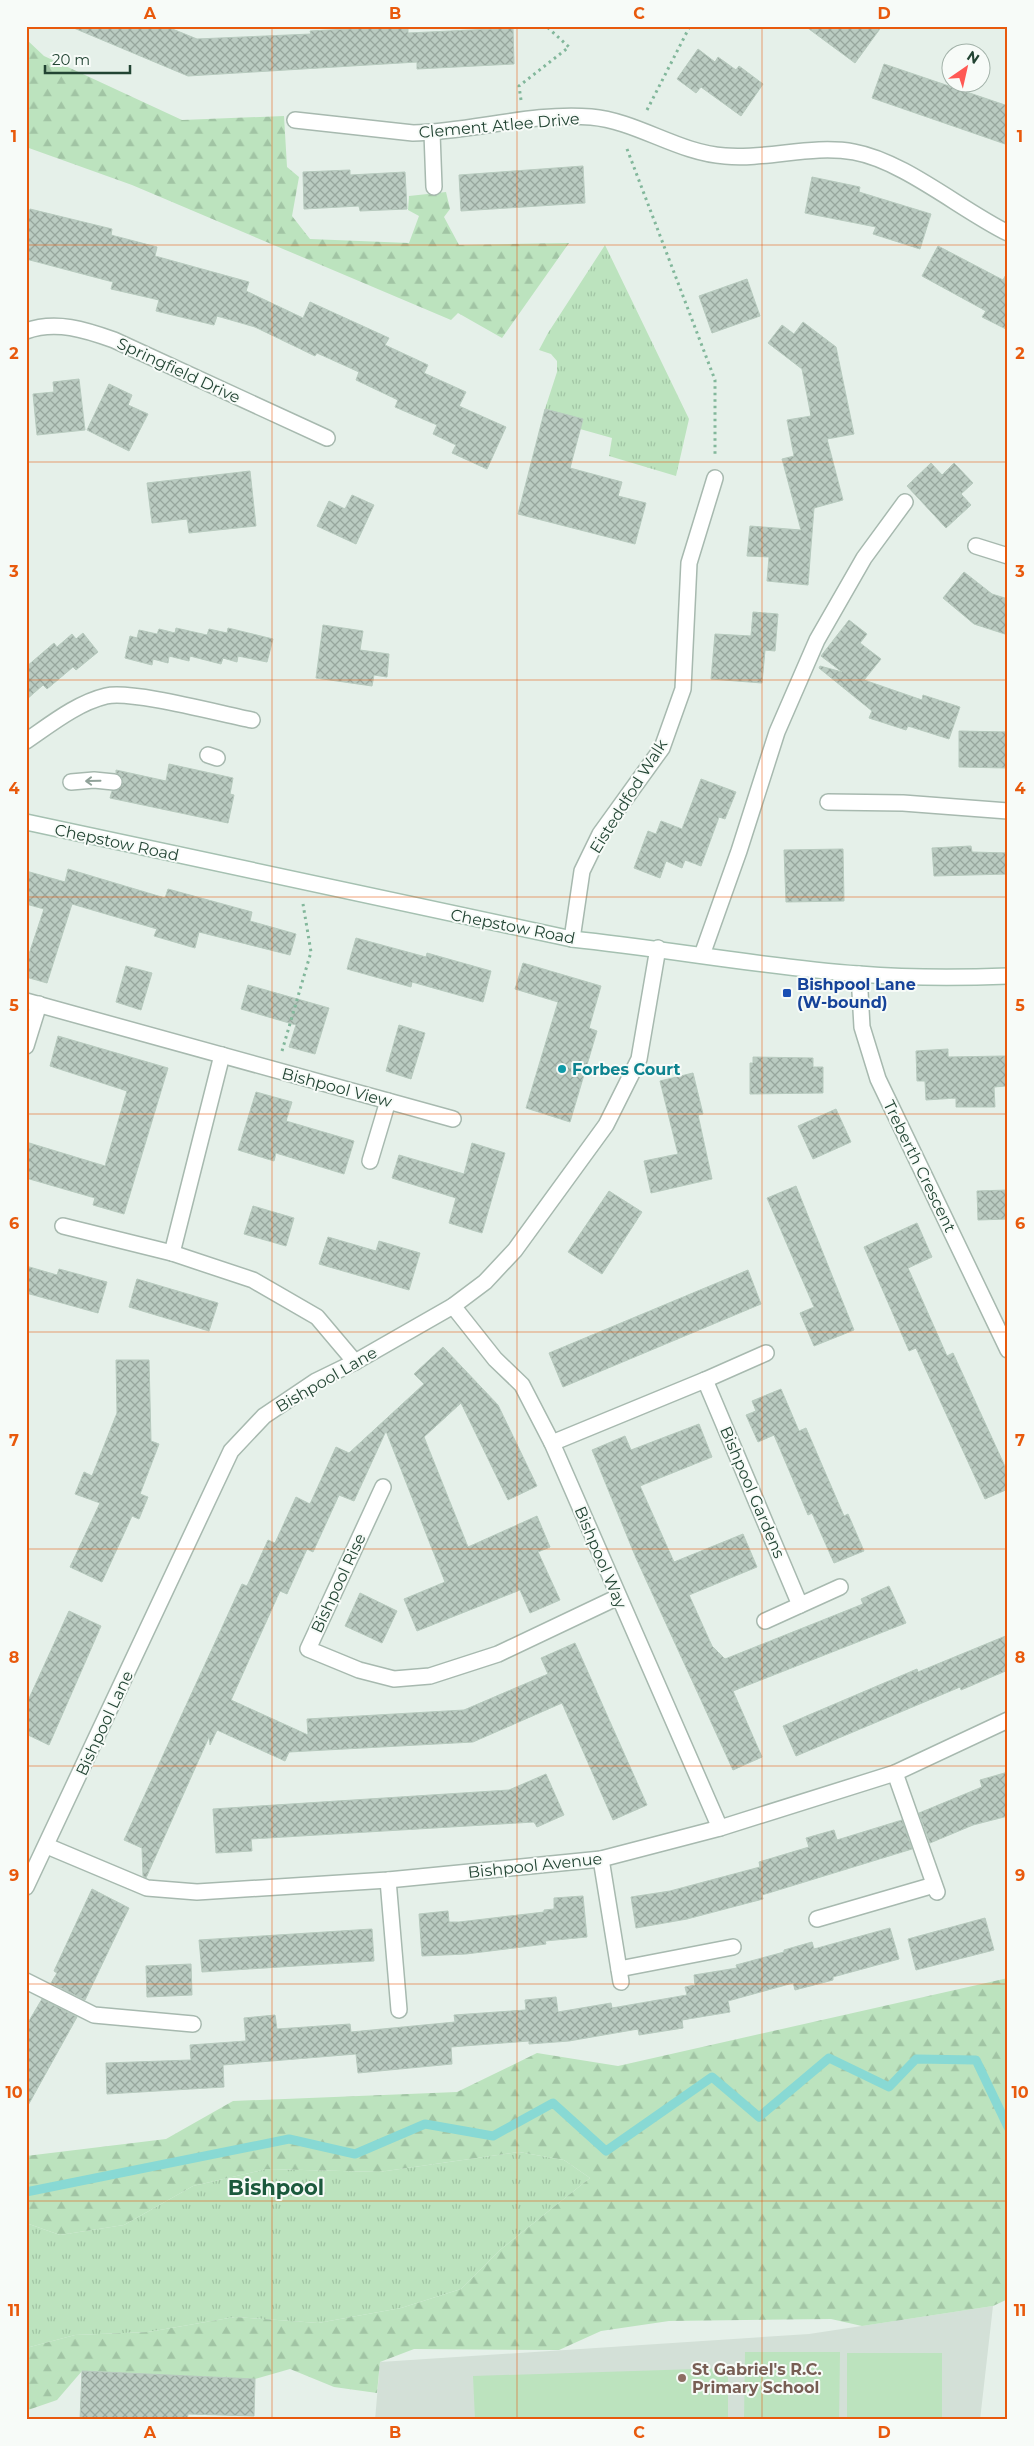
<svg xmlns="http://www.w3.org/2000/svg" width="1034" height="2446" viewBox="0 0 1034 2446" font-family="Montserrat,sans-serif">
<defs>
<pattern id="grass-tufts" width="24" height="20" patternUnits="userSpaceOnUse" patternTransform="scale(1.25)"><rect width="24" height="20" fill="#bce3be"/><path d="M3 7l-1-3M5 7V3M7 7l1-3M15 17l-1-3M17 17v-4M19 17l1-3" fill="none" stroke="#a1c4a4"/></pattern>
<pattern id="forest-firs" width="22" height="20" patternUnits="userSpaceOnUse" patternTransform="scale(1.25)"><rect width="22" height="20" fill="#bce3be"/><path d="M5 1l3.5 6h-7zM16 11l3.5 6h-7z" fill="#a1c4a4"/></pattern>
<pattern id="building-cross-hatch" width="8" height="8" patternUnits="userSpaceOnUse" patternTransform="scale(1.25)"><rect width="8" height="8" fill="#bacbc1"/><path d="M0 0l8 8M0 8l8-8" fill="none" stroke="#97a69d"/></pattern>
</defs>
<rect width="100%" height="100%" fill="#e5f0e9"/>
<path fill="#d3e0d7" d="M993 2306 980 2420H375L380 2362 809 2334Z"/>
<g fill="url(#grass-tufts)">
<path d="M605 245 689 419 676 476 609 456 612 438 580 429 582 419 545 409 557 372V361L551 354 539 350 548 333Z"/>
<path d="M519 2152 564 2160 590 2178 500 2250 461 2289 401 2308 318 2323 235 2317 148 2332 75 2335 26 2348V2223L60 2235 124 2225 193 2186 267 2169 379 2172Z"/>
</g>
<g fill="url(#forest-firs)">
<path d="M26 39 44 56 182 120 284 116 287 167 299 177 292 216 310 239 409 243 419 216 408 210 409 196 446 192 450 209 444 217 459 245 569 243 502 338 458 313 451 320 132 185 26 147Z"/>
<path d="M1008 1978V2299L993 2306 862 2326 831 2319 669 2321 601 2331 559 2350 414 2349 380 2362 377 2393 334 2387 290 2369 255 2379 82 2371 57 2400 28 2410 26 2348 75 2335 148 2332 235 2317 318 2323 401 2308 461 2289 500 2250 590 2178 564 2160 519 2152 379 2172 267 2169 193 2186 124 2225 60 2235 26 2223V2156L166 2139 233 2101 457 2092 537 2053 618 2066Z"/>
</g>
<g fill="#bce3be">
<path d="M745 2352H840L839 2420H744Z"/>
<rect x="847" y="2353" width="95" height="67"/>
<path d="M728 2368V2420H475L473 2376Z"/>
</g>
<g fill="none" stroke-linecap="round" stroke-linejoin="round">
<path stroke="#88d9d4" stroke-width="9" d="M26 2192 289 2139 355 2154 425 2124 493 2136 553 2103 606 2151 712 2077 759 2117 829 2058 889 2087 916 2059 976 2060 1008 2127"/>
</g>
<g fill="url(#building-cross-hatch)" stroke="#b7cabe">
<path d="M69 26H165L197 39 311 34 310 31 405 26H408V33L513 28 514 64 417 69V62L188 76Z"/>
<path d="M805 26H882L855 63Z"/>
<path d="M698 49 715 62 718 57 736 70 739 66 763 84 741 116 701 87 696 93 677 79Z"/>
<path d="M884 64 1008 106V145L872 98Z"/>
<path d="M583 166 585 203 461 211 459 175Z"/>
<path d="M350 170V175L405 172 407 209 360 211 359 206 304 209 303 172Z"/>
<path d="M812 177 860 187 859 192 931 214 920 249 873 234 876 227 805 213Z"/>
<path d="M30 209 112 229 111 235 157 247 155 256 249 282 246 291 303 318 310 302 389 338 385 345 428 365 424 373 466 392 459 406 506 427 487 469 452 453 456 445 433 434 437 425 395 407 398 400 356 380 359 372 317 353 315 356 255 327 217 316 214 325 156 311 159 300 111 289 113 282 26 259V223Z"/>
<path d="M938 246 1003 280 1008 271V330L982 317 986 311 922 276Z"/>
<path d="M747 279 760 316 712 333 699 296Z"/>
<path d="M803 322 836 347 854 434 827 439 843 500 814 508 808 585 767 581 769 557 747 556 750 526 801 530 782 459 794 456 787 420 811 416 802 369 768 343 782 325 794 334Z"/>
<path d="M79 379 85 430 37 435 33 394 54 392 53 382Z"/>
<path d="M109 384 132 395 128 405 148 414 129 451 87 430Z"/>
<path d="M545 409 583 419 570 468 622 482 618 496 646 503 635 544 518 514Z"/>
<path d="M931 463 942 475 954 463 973 483 961 494 971 505 946 528 907 486Z"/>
<path d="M250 471 256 526 189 533 187 519 152 523 147 483Z"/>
<path d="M352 495 374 505 356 544 317 526 329 501 345 509Z"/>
<path d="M964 572 992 594 1008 599V635L974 624 943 598Z"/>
<path d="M753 612 778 614 775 651 765 650 762 683 711 679 715 634 751 636Z"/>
<path d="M849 620 867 634 860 643 881 659 864 680 922 700 923 695 960 707 949 739 908 726 906 730 869 718 872 711 819 668 820 666 842 672 821 656Z"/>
<path d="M323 625 363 631 360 650 389 654 387 677 374 675 372 686 316 678Z"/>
<path d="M176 628 207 635 209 629 227 633 228 628 273 639 267 662 238 656 237 662 223 658 221 664 190 656 189 661 169 656 168 663 153 659 152 665 125 658 130 636 137 638 139 630 157 634 159 629 175 633Z"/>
<path d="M83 633 98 652 76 670 73 667 47 689 43 685 26 700V667L54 643 57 647 72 634 76 639Z"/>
<path d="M959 731 1008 732V768L959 767Z"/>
<path d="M169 764 233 778 230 794 234 795 228 823 110 798 112 791 118 790 123 783 122 778 116 773V770L166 781Z"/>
<path d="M701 779 736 792 725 819 719 817 701 866 685 860 682 868 666 861 660 878 634 868 648 831 656 834 661 821 682 829Z"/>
<path d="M971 846 972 852 1008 853V874L934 876 932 848Z"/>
<path d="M843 849 844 901 786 902 784 850Z"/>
<path d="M68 869 165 898 168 889 252 912 250 921 296 934 290 955 199 932 195 948 154 936 157 929 72 904 47 983 26 977V963L44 909 26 904V871L65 882Z"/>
<path d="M356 938 426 957 427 953 491 971 483 1002 412 982 411 987 347 969Z"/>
<path d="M523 963 601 986 589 1028 597 1031 570 1122 526 1108 558 1002 515 989Z"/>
<path d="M126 966 152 973 141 1010 116 1002Z"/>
<path d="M248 985 329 1008 315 1054 289 1047 296 1025 241 1009Z"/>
<path d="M399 1025 425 1033 411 1079 386 1071Z"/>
<path d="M58 1036 168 1068 124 1214 93 1205 95 1198 26 1178V1142L105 1166 127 1091 50 1066Z"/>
<path d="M948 1049V1057L1005 1056 1006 1086 994 1087 995 1107H956V1098L926 1100 925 1081H917L916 1051Z"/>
<path d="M753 1057 813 1058V1067H823V1093L750 1094V1063H753Z"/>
<path d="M693 1073 703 1114 698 1115 712 1179 651 1193 644 1161 678 1154 660 1081Z"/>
<path d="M256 1092 292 1102 286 1121 354 1141 344 1174 276 1153 274 1161 238 1150Z"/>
<path d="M836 1109 851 1142 813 1159 798 1126Z"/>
<path d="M472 1143 505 1153 482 1233 449 1223 456 1198 392 1178 399 1155 464 1174Z"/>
<path d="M796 1186 854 1330 814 1346 800 1313 814 1307 767 1198Z"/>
<path d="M1008 1190V1219L978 1220 977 1191Z"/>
<path d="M609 1191 642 1212 602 1274 568 1252Z"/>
<path d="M253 1206 294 1218 286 1246 244 1234Z"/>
<path d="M917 1223 932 1257 908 1268 947 1356 953 1353 1008 1473V1489L985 1499 916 1348 909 1351 864 1247Z"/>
<path d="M328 1237 376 1251 379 1241 420 1253 409 1290 319 1264Z"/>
<path d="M26 1266 57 1275 59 1269 107 1282 98 1313 26 1293Z"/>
<path d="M748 1270 761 1304 563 1387 549 1353Z"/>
<path d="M137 1279 218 1303 209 1331 129 1307Z"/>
<path d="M443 1347 498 1405 537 1486 508 1500 461 1403 424 1437 468 1547 537 1516 550 1547 538 1552 560 1600 530 1613 520 1590 417 1631 404 1599 445 1582 386 1431 354 1501 339 1495 313 1552 307 1549 287 1594 280 1591 231 1700 308 1735 307 1719 464 1710 548 1674 541 1658 575 1643 647 1805 613 1820 562 1703 473 1742 289 1752 285 1761 217 1730 210 1745 209 1737 146 1878 143 1876 142 1848 124 1840 242 1584 247 1586 268 1540 275 1543 296 1497 310 1504 336 1447 349 1453 424 1384 414 1374Z"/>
<path d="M116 1360H149L151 1441 159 1444 140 1494 148 1497 139 1519 132 1516 102 1582 70 1567 100 1503 75 1494 84 1472 92 1476 117 1413Z"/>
<path d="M781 1389 799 1431 806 1428 844 1516 848 1514 864 1551 834 1563 812 1513 808 1515 774 1435 758 1442 746 1415 756 1411 752 1401Z"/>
<path d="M699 1424 712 1457 640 1486 674 1562 743 1534 757 1567 689 1595 712 1646 725 1659 863 1604 861 1599 889 1586 906 1623 733 1691 762 1757 733 1770 636 1558 592 1450 625 1436 631 1450Z"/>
<path d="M360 1593 397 1611 382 1643 345 1626Z"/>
<path d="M69 1611 101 1626 49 1745 26 1734V1705Z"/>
<path d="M1008 1635V1670L961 1690 960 1687 796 1756 783 1726 917 1669 918 1672Z"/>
<path d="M1008 1772V1816L973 1825 930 1843 919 1813 982 1787 980 1780Z"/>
<path d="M546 1774 564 1815 537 1827 534 1822 251 1839 252 1851 216 1853 213 1809 509 1790Z"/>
<path d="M902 1820 912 1849 762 1895 763 1899 687 1919 636 1928 631 1897 670 1891 760 1867 759 1862 809 1847 806 1838 834 1830 837 1840Z"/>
<path d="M92 1889 129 1908 85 2000 51 1983 57 1973 54 1971Z"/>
<path d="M583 1896 587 1937 545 1941 546 1944 466 1954 422 1956 419 1914 448 1911 449 1922H459L544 1912V1910L554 1909V1898Z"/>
<path d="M985 1918 994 1950 916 1970 908 1939Z"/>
<path d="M890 1928 899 1959 833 1977V1980L795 1990 793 1983 728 2001 730 2012 682 2020 683 2028 639 2035 638 2029 569 2041 529 2044V2041L451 2047 452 2064 358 2073 356 2054 223 2065 224 2087 107 2094 106 2063 191 2060 190 2045 246 2041 244 2018 275 2015 277 2029 350 2024 351 2032 455 2022 454 2015 526 2010 525 2000 556 1997 558 2012 611 2003 612 2008 687 1995 685 1987 695 1985 694 1975 737 1968 736 1965 784 1952V1950L812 1942 814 1949Z"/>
<path d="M372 1929 374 1961 202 1972 199 1940Z"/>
<path d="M191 1964 192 1995 147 1997 146 1966Z"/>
<path d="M42 1999 77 2017 26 2109V2026Z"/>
<path d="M82 2371 255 2379 254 2416 188 2414 187 2420H80Z"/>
</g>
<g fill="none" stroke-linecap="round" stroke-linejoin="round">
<defs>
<g id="lane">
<path d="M208 755 217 758"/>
<path d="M71 782 94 780 114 782"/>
<path d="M702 955 739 851 777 732 817 640 864 558 905 502"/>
<path d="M370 1161 388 1101"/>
<path d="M817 1919 934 1885"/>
<path d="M619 1969 733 1947"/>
</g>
<g id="street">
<path d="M295 120 413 133C472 132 531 112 591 117 637 121 678 153 725 156 767 160 812 144 854 152 904 161 961 210 1008 233"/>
<path d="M432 133 434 187"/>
<path d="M26 331C56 320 86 330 114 340L327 438"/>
<path d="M976 546 1008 556"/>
<path d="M26 741C51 724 77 703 106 696 132 690 221 714 252 720"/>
<path d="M828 802 903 803 1008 811"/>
<path d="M572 939 582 871 600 834 662 748 683 689 689 563 715 478"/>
<path d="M859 974 862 1027 878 1079 1008 1350"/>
<path d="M26 1001 453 1119"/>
<path d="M26 1046 39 1004"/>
<path d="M63 1226 172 1253 253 1280 317 1317 355 1362"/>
<path d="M172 1253 222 1055"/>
<path d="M453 1306 495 1359 522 1385 552 1443 720 1828"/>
<path d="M705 1380 766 1353"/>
<path d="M552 1443 705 1380 800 1605"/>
<path d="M383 1487 308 1649 359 1670 394 1679 430 1676 498 1654 618 1597"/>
<path d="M765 1621 840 1587"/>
<path d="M895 1773 937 1892"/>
<path d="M47 1846 147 1888 197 1892 388 1880 601 1859 720 1828 895 1773 1008 1720"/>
<path d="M601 1859 621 1982"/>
<path d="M388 1880 399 2010"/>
<path d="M26 1887 231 1451 264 1416 316 1381 355 1362 453 1306 485 1282 515 1250 606 1125 639 1059 658 948"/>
<path d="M26 1981 94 2015 193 2024"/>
</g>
<path id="secondary" d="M26 822 572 939C668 949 763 967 859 974 908 978 959 978 1008 976"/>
</defs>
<use href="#lane" stroke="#a7b9af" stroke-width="18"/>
<use href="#street" stroke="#a7b9af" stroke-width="18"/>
<use href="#secondary" stroke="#a5c0b1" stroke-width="18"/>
<g stroke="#82b79b" stroke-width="3" stroke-dasharray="2.5 4" stroke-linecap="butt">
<path d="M521 100 519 86 569 47 546 26"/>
<path d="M647 110 690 26"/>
<path d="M627 149 715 380V456"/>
<path d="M282 1051 311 952 303 904"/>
</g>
<use href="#lane" stroke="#fff" stroke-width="15"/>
<use href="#street" stroke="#fff" stroke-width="15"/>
<use href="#secondary" stroke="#fff" stroke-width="15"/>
</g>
<defs><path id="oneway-shaft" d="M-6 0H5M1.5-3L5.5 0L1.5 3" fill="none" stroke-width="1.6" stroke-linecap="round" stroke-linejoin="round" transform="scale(1.25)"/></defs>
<use stroke="#90a299" href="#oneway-shaft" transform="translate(93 781) rotate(179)"/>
<path fill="none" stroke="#e8590c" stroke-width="1" stroke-opacity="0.55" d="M272 26V2420M517 26V2420M762 26V2420M26 245H1008M26 462H1008M26 680H1008M26 897H1008M26 1114H1008M26 1332H1008M26 1549H1008M26 1766H1008M26 1984H1008M26 2201H1008"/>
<rect fill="#1a4fb4" stroke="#f7fbf8" stroke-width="2" x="782" y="988" width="10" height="10" rx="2.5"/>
<circle fill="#0f9aa8" stroke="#f7fbf8" stroke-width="2" cx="562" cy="1069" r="5"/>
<circle fill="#8d6e63" stroke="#f7fbf8" stroke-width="2" cx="682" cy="2378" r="5"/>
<g text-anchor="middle" stroke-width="4" stroke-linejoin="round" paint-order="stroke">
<g font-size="16" fill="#243" stroke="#f7fbf8">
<text transform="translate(499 125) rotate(-5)" y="6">Clement Atlee Drive</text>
<text transform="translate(179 370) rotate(25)" y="6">Springfield Drive</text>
<text transform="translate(628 796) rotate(-58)" y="6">Eisteddfod Walk</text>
<text transform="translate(117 842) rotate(12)" y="6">Chepstow Road</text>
<text transform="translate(513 926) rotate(11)" y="6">Chepstow Road</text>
<text transform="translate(337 1087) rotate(15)" y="6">Bishpool View</text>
<text transform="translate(920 1166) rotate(64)" y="6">Treberth Crescent</text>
<text transform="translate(326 1379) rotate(-30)" y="6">Bishpool Lane</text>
<text transform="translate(753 1492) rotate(67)" y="6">Bishpool Gardens</text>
<text transform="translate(601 1557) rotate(67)" y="6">Bishpool Way</text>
<text transform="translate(338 1583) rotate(-65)" y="6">Bishpool Rise</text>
<text transform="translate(104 1723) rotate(-65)" y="6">Bishpool Lane</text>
<text transform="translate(535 1865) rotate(-6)" y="6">Bishpool Avenue</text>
</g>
<g font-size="16" font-weight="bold" fill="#164399" stroke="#f7fbf8" text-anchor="start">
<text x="797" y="990">Bishpool Lane<tspan x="797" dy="18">(W-bound)</tspan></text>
</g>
<g font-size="16" font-weight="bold" fill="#0d838f" stroke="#f7fbf8" text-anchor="start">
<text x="572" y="1075">Forbes Court</text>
</g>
<g font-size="16" font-weight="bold" fill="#785e54" stroke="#f7fbf8" text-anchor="start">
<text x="692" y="2375">St Gabriel's R.C.<tspan x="692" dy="18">Primary School</tspan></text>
</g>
<g font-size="21" font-weight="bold" fill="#1b593c" stroke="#f7fbf8">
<text x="276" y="2195">Bishpool</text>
</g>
</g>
<rect width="1034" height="2446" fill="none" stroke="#f7fbf8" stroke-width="55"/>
<g transform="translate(966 68) rotate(34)"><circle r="24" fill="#f7fbf8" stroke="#a2b2a9"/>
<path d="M0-4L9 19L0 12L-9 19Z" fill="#ff5954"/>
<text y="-8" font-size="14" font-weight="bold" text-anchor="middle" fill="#224433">N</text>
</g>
<path d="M45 65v8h85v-8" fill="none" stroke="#224433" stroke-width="2.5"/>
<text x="52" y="65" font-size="15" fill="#224433" stroke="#f7fbf8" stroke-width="4" paint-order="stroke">20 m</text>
<rect x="28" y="28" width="978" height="2390" fill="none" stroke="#e8590c" stroke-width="2"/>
<g font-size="16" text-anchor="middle" font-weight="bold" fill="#e8590c">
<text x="150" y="19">A</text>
<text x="395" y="19">B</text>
<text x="639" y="19">C</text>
<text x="884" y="19">D</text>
<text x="14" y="142">1</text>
<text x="1020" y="142">1</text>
<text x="14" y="359">2</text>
<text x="1020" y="359">2</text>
<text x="14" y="577">3</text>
<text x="1020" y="577">3</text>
<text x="14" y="794">4</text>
<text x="1020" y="794">4</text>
<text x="14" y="1011">5</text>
<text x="1020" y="1011">5</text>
<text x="14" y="1229">6</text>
<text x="1020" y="1229">6</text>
<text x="14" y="1446">7</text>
<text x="1020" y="1446">7</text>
<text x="14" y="1663">8</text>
<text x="1020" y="1663">8</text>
<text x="14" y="1881">9</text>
<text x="1020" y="1881">9</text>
<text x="14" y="2098">10</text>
<text x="1020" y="2098">10</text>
<text x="14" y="2316">11</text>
<text x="1020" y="2316">11</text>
<text x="150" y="2438">A</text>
<text x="395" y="2438">B</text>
<text x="639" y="2438">C</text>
<text x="884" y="2438">D</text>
</g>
</svg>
